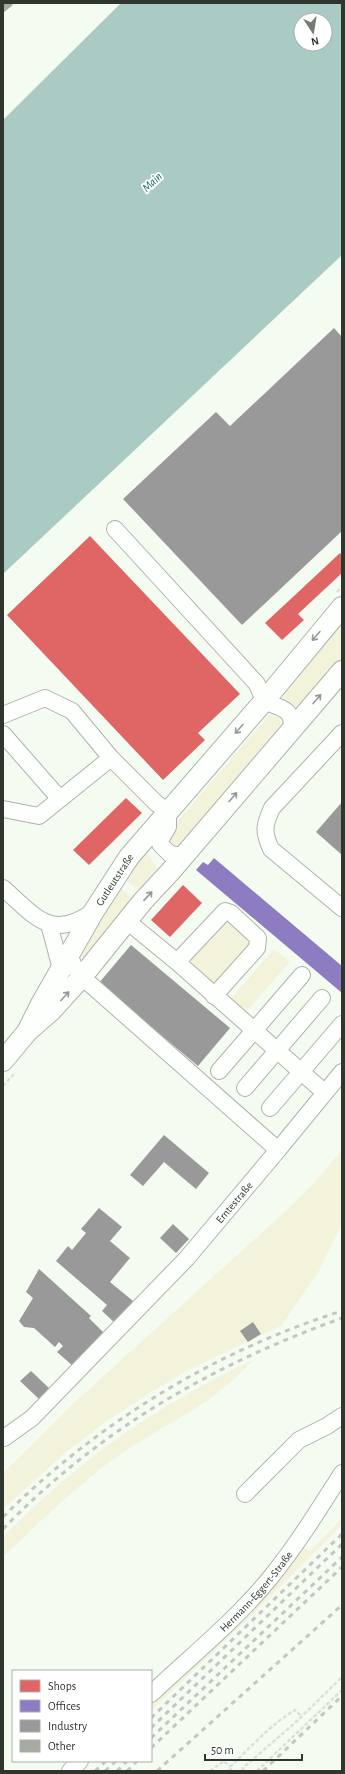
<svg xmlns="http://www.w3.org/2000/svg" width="345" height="1774" viewBox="0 0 345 1774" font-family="'Alegreya Sans',sans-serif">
<rect width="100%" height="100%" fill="#f4fcf2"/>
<g fill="#f3f2db">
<path d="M342 621V659L295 713 287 702 282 699 295 678Z"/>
<path d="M270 714 279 718 283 727 182 843 173 846 169 843 168 832Z"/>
<path d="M145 851C152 857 153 865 160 871L141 892 126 880Z"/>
<path d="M120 888 136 901 86 957 82 958 83 953Z"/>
<path d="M228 918 252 940 214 983 188 961Z"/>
<path d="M274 949 290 962 245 1013 230 999Z"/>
<path d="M342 1150V1223L319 1271 281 1326 215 1357 183 1373 145 1396 105 1422 66 1452 3 1509V1473L76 1401 289 1208 315 1182Z"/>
<path d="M253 1360C217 1402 167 1423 122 1453 79 1483 41 1521 3 1557V1537C79 1460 155 1406 253 1360Z"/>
<path d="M342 1518V1525L253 1614 151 1711V1702L249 1608 301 1547 310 1551Z"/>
</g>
<path fill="#aacac4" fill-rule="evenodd" d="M121 3H342V255L3 574V120ZM301 20H325V44H301Z"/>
<g fill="#e06666">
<path d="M90 536 240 694 198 733 205 740 163 780 7 615Z"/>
<path d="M340 553 342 556V573L298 614 304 620 282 640 265 623Z"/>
<path d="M126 798 142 813 89 865 73 850Z"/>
<path d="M183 885 202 903 170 937 151 920Z"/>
</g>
<path fill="#8e7cc3" d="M214 858 342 966V993L196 870 203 862 208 865Z"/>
<g fill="#999">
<path d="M334 328 342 337V531L242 625 123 499 216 412 230 426Z"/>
<path d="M342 802V855L316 832Z"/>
<path d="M131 945 230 1028 198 1066 99 983Z"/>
<path d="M164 1135 209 1173 196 1189 164 1162 143 1186 130 1175Z"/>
<path d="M99 1208 122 1227 110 1241 130 1258 110 1282 133 1301 115 1323 102 1311 107 1305 56 1261 68 1246 72 1250 86 1233 81 1229Z"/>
<path d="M173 1224 189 1239 176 1253 160 1238Z"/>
<path d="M39 1269 91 1316 89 1318 104 1333 73 1366 57 1352 63 1346 59 1342 55 1347 34 1328 24 1327 19 1321 33 1298 26 1292Z"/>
<path d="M253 1322 261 1334 248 1342 240 1331Z"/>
<path d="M31 1371 50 1389 40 1400 20 1381Z"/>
</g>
<path fill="#a5aba0" d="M3 3H11L13 5 3 13Z"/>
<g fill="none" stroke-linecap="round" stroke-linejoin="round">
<defs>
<g id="minor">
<path d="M115 529 257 684C259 689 262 698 266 701 280 710 292 706 292 728"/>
<path d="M3 715 45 698 72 711 111 758 156 803 168 812V827L160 840V844L170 854 182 856"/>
<path d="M342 733 272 808C264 825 263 832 271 849L342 908"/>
<path d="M3 734 60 799"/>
<path d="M3 809 39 816 111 758"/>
<path d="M3 888C35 916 51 942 94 911"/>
<path d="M127 921 177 962 324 1092"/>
<path d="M49 924 61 969"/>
<path d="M177 962 225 911 231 913 258 938 257 948 214 996"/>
<path d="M219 1071 302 975"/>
<path d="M245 1088 322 998"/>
<path d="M270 1108 342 1024"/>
<path d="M278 1150 342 1072"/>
<path id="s1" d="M4 1438 32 1418 187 1258 278 1150 90 984C77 976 74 967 69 954"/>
<path d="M245 1494 299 1440 327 1426 342 1416"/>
<path id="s2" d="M151 1694C190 1657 236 1620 270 1578 297 1545 319 1509 342 1473"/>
<path d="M70 1771 80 1761"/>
</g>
<g id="major">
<path id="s3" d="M27 1032 41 1004 94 911 129 857 265 700 342 607"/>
<path d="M3 1061 27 1032 51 1011 81 978 143 901 170 872 342 671"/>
</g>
</defs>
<use href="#minor" stroke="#adb3ac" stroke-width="18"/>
<use href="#major" stroke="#adb3ac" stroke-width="22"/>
<g stroke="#dddfdd" stroke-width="2.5" stroke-dasharray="4 2" stroke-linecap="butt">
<path d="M337 592 342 586"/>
<path d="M3 1086 15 1073"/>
<path d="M210 1771 224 1761 230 1767"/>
<path d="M228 1771 231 1769 230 1767C250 1748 270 1725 295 1710L301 1716"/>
<path d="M242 1771 244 1767 296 1722 342 1677"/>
<path d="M257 1771 342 1690"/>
</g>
<use href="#minor" stroke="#fdfffd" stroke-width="16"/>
<use href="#major" stroke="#fdfffd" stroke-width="20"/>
<g stroke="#c4c6c2" stroke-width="3" stroke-dasharray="5 5" stroke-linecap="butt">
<path d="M3 1517C97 1423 215 1351 342 1311"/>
<path d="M3 1529C100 1429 212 1365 342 1318"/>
<path d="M151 1718 342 1534"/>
<path d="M151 1728 342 1544"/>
<path d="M151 1738 342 1557"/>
<path d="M151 1748 342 1567"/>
<path d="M95 1771 106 1761"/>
<path d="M105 1771 116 1761"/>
<path d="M117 1771 127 1761"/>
<path d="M127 1771 137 1761"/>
<path d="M157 1771 342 1605"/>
<path d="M263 1771 342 1696"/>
</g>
</g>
<defs><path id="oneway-shaft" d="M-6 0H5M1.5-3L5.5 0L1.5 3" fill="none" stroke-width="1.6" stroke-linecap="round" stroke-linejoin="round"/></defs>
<g stroke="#969a96">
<use href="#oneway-shaft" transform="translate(316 636) rotate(131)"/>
<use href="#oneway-shaft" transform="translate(317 699) rotate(-49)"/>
<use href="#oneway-shaft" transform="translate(239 729) rotate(131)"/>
<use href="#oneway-shaft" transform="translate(233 797) rotate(-50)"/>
<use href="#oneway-shaft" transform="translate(148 896) rotate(-47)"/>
<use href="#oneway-shaft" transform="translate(65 996) rotate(-48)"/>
</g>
<g text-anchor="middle" stroke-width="4" stroke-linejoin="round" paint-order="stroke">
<g font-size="11" fill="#2f362e" stroke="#fff">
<text dy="4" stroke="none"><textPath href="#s3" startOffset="176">Gutleutstraße</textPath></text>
<text dy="4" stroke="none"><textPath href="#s1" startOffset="330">Erntestraße</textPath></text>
<text dy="4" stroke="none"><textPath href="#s2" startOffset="147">Hermann-Eggert-Straße</textPath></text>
</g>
<g font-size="12" font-style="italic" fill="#0e645f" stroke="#fff">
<text transform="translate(152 182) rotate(-44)" y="4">Main</text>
</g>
</g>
<rect width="345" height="1774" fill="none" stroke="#2f362e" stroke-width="8"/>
<rect x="12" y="1670" width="140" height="92" fill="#ffffff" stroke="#acafab"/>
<rect x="20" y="1680" width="20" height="12" fill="#e06666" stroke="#acafab"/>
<text x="48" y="1690" font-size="12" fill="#2f362e">Shops</text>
<rect x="20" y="1700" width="20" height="12" fill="#8e7cc3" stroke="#acafab"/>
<text x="48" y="1710" font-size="12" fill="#2f362e">Offices</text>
<rect x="20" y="1720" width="20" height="12" fill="#999999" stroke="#acafab"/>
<text x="48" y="1730" font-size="12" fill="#2f362e">Industry</text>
<rect x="20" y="1740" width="20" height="12" fill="#a5aba0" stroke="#acafab"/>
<text x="48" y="1750" font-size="12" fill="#2f362e">Other</text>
<g transform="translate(313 32) rotate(168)"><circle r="19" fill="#ffffff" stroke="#acafab"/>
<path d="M0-3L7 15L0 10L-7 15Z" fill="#747b73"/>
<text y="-6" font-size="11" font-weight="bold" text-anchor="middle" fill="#2f362e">N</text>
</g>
<path d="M205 1754v6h97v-6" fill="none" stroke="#2f362e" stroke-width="2"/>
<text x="211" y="1754" font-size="12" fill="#2f362e" stroke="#ffffff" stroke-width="3" paint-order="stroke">50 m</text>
</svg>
